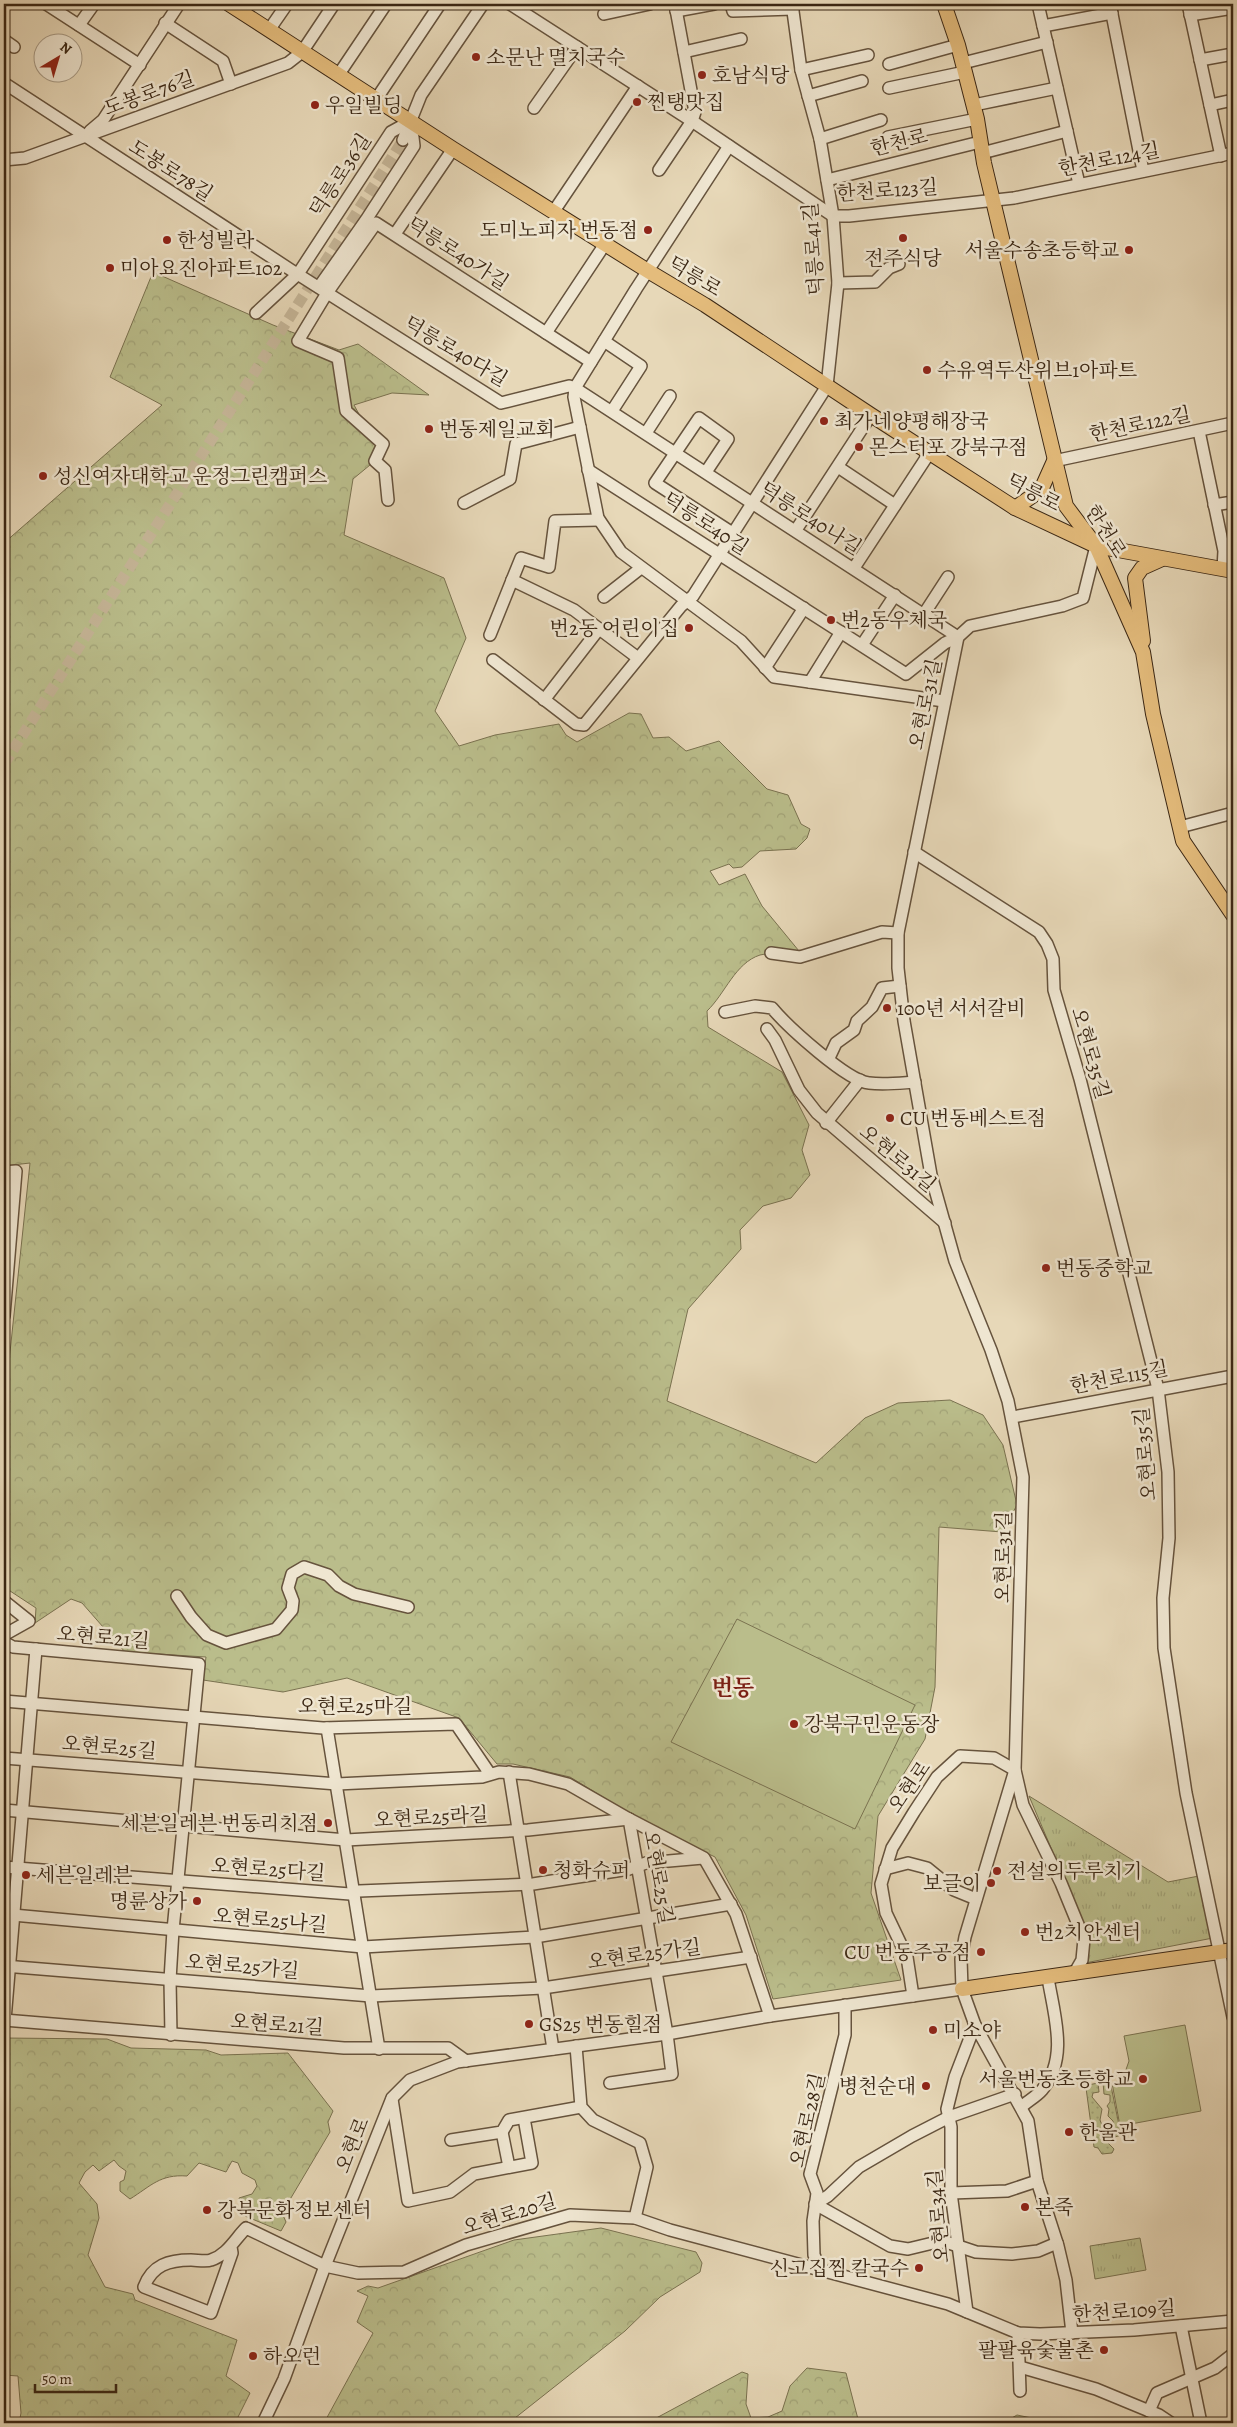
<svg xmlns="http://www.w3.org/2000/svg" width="1237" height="2427" viewBox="0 0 1237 2427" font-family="Alegreya,'Noto Serif KR',serif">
<defs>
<pattern id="grass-dots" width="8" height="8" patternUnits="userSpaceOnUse" patternTransform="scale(1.25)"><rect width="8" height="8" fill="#babd8b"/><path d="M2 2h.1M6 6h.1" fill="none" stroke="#a1a277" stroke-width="1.8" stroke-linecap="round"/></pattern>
<pattern id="forest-crowns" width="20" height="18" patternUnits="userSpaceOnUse" patternTransform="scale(1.25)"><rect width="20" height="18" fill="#babd8b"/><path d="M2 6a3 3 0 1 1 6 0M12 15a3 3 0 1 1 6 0" fill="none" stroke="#a1a277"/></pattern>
<pattern id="park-tufts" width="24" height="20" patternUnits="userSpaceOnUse" patternTransform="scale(1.25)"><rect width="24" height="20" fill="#babd8b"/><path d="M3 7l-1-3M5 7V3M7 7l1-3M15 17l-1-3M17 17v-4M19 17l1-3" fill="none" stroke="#a1a277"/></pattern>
</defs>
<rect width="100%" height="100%" fill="#e7d8b8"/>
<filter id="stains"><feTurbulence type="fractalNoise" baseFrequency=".004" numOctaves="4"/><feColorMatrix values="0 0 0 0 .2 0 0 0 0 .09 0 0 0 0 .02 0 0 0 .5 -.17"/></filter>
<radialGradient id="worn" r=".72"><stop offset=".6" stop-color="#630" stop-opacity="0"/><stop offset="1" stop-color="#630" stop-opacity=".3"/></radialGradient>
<g fill="url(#grass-dots)" stroke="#7a7250">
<path d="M1110 2081 1121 2135 1115 2137 1113 2121 1108 2116 1109 2109 1107 2106 1110 2102V2095L1104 2094 1103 2082Z"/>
<path d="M1098 2083 1099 2092 1093 2093 1092 2097 1102 2109 1100 2120 1105 2133 1106 2141 1114 2149 1112 2153 1102 2154 1098 2148 1094 2147 1086 2088 1088 2085Z"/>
</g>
<g fill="url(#forest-crowns)" stroke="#7a7250">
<path d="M153 272 273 325 339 350 358 344 429 395 392 393 354 405 376 445 370 465 353 479 344 535 444 578 466 638 435 711 459 746 495 735 559 724 566 735 577 742 629 713 641 714 653 738 669 737 686 751 719 741 767 789 788 795 801 824 810 829 807 838 796 849 760 851 742 867 733 868 729 864 710 871 719 885 745 874 762 906 799 951C787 952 772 952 760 955 735 963 725 994 707 1011L708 1027 782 1072 809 1125 802 1150 810 1175 791 1198 763 1206 740 1230 741 1249 688 1309 667 1401 816 1463 865 1418 898 1403 950 1400 983 1415 1003 1445 1017 1505 1002 1532 939 1527 935 1687 925 1739 878 1816 871 1893 901 1980 773 1999 746 1915 715 1857 647 1824 570 1777 513 1764H497L459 1718 347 1678 283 1692 203 1680 206 1657 125 1652 82 1603 71 1599 35 1623 36 1608 4 1587V1409L30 1163 4 1166V543L162 405 110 377Z"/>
<path d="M4 2038 107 2039 131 2048 206 2050 221 2055 288 2053 333 2111 328 2122 330 2132 282 2213 286 2222 281 2231 245 2216 239 2198 252 2194 257 2186 255 2180 242 2173 238 2163 232 2161 226 2172 199 2163 187 2176C160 2174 151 2186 130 2199L120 2191V2182L124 2180 126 2171 119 2166 114 2160 99 2171 93 2165 85 2172 79 2183 97 2204 99 2218 88 2255 105 2287 133 2294 135 2300 237 2340 226 2376 250 2393 235 2423 216 2420 202 2423H19L21 2413 18 2376 4 2375Z"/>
<path d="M601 2228 696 2252 702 2263 700 2272 660 2297 625 2331 515 2418 517 2423H324L373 2333 357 2322 368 2296 357 2291 368 2286 378 2288 514 2240Z"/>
<path d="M807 2368 846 2373 859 2423H647L742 2372 748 2374 746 2404 751 2418 768 2417 782 2411 790 2386Z"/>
<path d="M1017 2415 1051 2422 1053 2423H1003Z"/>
</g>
<g fill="url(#park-tufts)" stroke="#7a7250">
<path d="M1029 1796 1168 1882 1204 1875 1218 1937 1085 1963V1928Z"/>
<path d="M1140 2238 1146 2270 1095 2279 1090 2246Z"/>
</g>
<g fill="#babd8b" stroke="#7a7250">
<path d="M737 1619 915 1705 855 1829 671 1742Z"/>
<path d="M1185 2025 1201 2111 1120 2126 1112 2083 1122 2081 1129 2061 1124 2036Z"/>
</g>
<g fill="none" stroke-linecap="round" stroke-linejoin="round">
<path stroke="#c5b597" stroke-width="11" stroke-dasharray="11 5.5" stroke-linecap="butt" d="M4 764 403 140"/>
<defs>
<g id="minor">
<path d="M46 4 140 65"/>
<path d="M510 4 692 121 833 216H849L1014 198 1233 153"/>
<path d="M731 4 733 11 793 9"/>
<path d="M1038 4 1079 184"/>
<path d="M1110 4 1143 171"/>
<path d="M1188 4 1221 156"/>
<path d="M676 11 714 4"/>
<path d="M604 14 650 4"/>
<path d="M1190 15 1233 8"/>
<path d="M165 23 223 61 231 84"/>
<path d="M79 25 94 4"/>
<path d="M1043 26 1112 13"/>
<path d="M269 30 287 4"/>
<path d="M4 40 14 47"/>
<path d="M684 52 741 39"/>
<path d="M1200 60 1233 54"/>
<path d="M963 63 1047 42"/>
<path d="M889 64 958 45"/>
<path d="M801 70 868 55"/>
<path d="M339 74 386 4"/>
<path d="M4 83 291 270 501 403 569 386 575 388 958 637 945 643 906 674 588 470"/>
<path d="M889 88 965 72"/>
<path d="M808 96 862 81"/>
<path d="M377 98 440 4"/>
<path d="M974 105 1057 88"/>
<path d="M1210 105 1233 100"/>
<path d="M534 108 577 47"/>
<path d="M90 131 103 120 179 4"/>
<path d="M888 137 977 119"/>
<path d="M820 139 881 120"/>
<path d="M403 140 421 95 483 4"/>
<path d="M729 146 636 289 575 388 574 397 598 518 621 552 741 641 774 677 944 701"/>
<path d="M982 153 1067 131"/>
<path d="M4 160 25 158 288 63 302 52 334 4"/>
<path d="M659 170 692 121 695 112 675 4"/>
<path d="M827 180 980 142"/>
<path d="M554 211 638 86"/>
<path d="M395 234 453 149"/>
<path d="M838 283 875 282 889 268 899 264"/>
<path d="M319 287 366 220 414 146 411 121"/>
<path d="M256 313 298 274 391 132 411 121"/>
<path d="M546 333 605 244"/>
<path d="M604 341 641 366 612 411"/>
<path d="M1199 431 1224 551 1223 569"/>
<path d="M646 433 670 396"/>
<path d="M1054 461 1233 423"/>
<path d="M838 467 895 505"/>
<path d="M706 472 728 439 699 418 655 483 734 534"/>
<path d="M388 500 385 470 375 461 383 444 346 411 338 358 298 341 327 293 376 223 591 362"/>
<path d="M464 503 510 479 516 444 580 427"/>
<path d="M1214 505 1233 502"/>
<path d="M796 530 871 415"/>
<path d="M854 568 930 452"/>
<path d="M512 580 574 610 638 658"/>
<path d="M604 597 641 568"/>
<path d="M924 614 948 577"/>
<path d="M490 635 521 558 549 567 555 521 599 520"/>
<path d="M862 645 895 595"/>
<path d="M493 660 576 724 584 725 681 606 693 596 827 386 838 283 833 216 820 139 801 70 792 4"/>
<path d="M765 668 804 608"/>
<path d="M810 682 841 632"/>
<path d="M544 700 599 629"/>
<path d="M1180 827 1233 813"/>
<path d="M914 852 1039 932 1047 944 1053 959 1054 990 1080 1079 1158 1389 1168 1472 1169 1538 1163 1598 1164 1648 1186 1793 1233 2017"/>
<path d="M771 953 800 957 882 932 898 933"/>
<path d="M725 1012 755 1006 772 1008C787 1026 847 1081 869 1083 884 1085 900 1083 915 1082"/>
<path d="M767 1029 775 1040 799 1090 817 1113 945 1223"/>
<path d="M829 1058 836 1043 854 1030 857 1021 872 1007 882 988 900 986"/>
<path d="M826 1123 860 1080"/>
<path d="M4 1172 16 1171 4 1316"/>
<path d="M1013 1417 1233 1376"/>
<path d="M177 1596 191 1617 207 1635 226 1643 276 1629 292 1610 293 1601 288 1588 292 1574 304 1567 328 1575 339 1586 354 1594 408 1607"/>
<path d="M4 1601 29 1621 4 1635"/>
<path d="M4 1642 13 1647 199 1664 173 1930 170 1980 171 2035"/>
<path d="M4 1701 323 1728 456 1724 490 1774"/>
<path d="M327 1728 379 2049"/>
<path d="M4 1758 337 1784 482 1777 499 1772 529 1774 568 1784 629 1819 704 1858 736 1914 770 2016"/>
<path d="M509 1772 553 2049"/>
<path d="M4 1810 346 1840 528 1830 629 1819"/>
<path d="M4 1867 350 1894 359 1891 533 1884 629 1869 646 1863 703 1858"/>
<path d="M885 1869 908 1863 927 1868 954 1890 976 1899"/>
<path d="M4 1918 13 1915 363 1947 535 1937 731 1904"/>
<path d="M4 1966 371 1996 543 1988 751 1957"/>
<path d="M913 1996 907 1957 886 1913 881 1884 892 1848 914 1812 937 1777 960 1756 994 1758 1015 1770 1023 1805 1061 1883 1084 1939 1082 1960 1074 1974"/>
<path d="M4 2020 344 2048H448L466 2061"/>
<path d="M5 2020 36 1649"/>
<path d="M576 2046 581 2107 593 2120 640 2143 647 2167 635 2218"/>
<path d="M610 2083 672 2074 667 2034 629 1819"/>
<path d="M1015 2094 949 2117 912 2136 859 2167 828 2196 815 2204 890 2246 908 2249 933 2243 946 2242 976 2252 1012 2254 1038 2251 1057 2243"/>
<path d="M392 2099 408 2201 450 2192 474 2174 532 2163 524 2118"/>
<path d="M1021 2107C1028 2101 1037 2096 1042 2090 1069 2058 1054 2015 1048 1978"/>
<path d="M502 2132 509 2167"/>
<path d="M451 2140 502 2132 509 2120 581 2107"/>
<path d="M951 2193 1007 2191 1037 2181"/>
<path d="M231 2247 232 2253 211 2313 144 2287C152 2265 169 2260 191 2260 197 2260 206 2262 211 2260 227 2255 235 2239 246 2228L325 2266 358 2273 404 2272 466 2245 570 2215 635 2218 670 2230 948 2304 1018 2333 1040 2334 1134 2330 1233 2321"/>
<path d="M822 2272 814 2255 813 2221 817 2193 810 2174 845 2035V2005"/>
<path d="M967 2312 951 2193V2127L947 2109 955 2077 975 2025"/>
<path d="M1181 2326 1201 2423"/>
<path d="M1018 2333 1020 2391"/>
<path d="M1072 2333 1066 2280 1058 2246 1037 2181 1028 2121 975 2025 962 1989 961 1959 965 1937 1015 1770 1023 1477 1008 1401 991 1350 955 1261 931 1175 904 1021 898 968V933L958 637 970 626 1062 606 1083 598 1096 546"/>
<path d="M1020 2367 1096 2389 1159 2415 1171 2423"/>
<path d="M1149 2411 1157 2393 1215 2368 1233 2354"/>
<path d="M263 2423 284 2379 325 2266 392 2098 410 2080 457 2062 667 2034 770 2016 962 1989"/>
</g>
<g id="major">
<path d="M229 4 453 149 648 271 705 305 871 415 1015 508 1096 546 1233 571"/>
<path d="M944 4 958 45 977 119 984 163 1066 506 1096 546 1143 652 1153 714 1183 841 1233 915"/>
<path d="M1015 508 1041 490 1054 461"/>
<path d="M1143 641 1135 578 1142 568 1162 559"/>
<path d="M962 1989 1233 1950"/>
</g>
</defs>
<use href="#minor" stroke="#66533d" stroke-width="14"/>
<use href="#major" stroke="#3b2714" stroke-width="16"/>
<use href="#minor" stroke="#efe6d1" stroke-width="11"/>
<use href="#major" stroke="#e4bc7c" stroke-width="14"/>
</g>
<g fill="#8f2418" stroke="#efe6d1" stroke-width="2">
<circle cx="476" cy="57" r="5"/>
<circle cx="702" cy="75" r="5"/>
<circle cx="637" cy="102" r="5"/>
<circle cx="315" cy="105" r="5"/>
<circle cx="648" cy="230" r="5"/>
<circle cx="903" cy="238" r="5"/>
<circle cx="167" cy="240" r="5"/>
<circle cx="1129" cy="250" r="5"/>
<circle cx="110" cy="268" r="5"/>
<circle cx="927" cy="370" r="5"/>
<circle cx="824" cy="421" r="5"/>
<circle cx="429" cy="429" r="5"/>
<circle cx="859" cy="447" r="5"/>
<circle cx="43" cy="476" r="5"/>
<circle cx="831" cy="620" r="5"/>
<circle cx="689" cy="628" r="5"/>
<circle cx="887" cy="1008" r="5"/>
<circle cx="890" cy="1118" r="5"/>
<circle cx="1046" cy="1268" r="5"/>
<circle cx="794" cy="1724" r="5"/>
<circle cx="328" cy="1823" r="5"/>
<circle cx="543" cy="1870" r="5"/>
<circle cx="997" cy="1871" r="5"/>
<circle cx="26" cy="1875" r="5"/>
<circle cx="991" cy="1883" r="5"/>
<circle cx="197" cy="1901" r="5"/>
<circle cx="1025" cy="1932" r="5"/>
<circle cx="981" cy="1952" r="5"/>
<circle cx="529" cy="2024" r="5"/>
<circle cx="933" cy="2030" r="5"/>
<circle cx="1143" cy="2079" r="5"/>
<circle cx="926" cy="2086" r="5"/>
<circle cx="1069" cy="2132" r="5"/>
<circle cx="1025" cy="2207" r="5"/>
<circle cx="207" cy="2210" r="5"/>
<circle cx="919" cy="2268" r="5"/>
<circle cx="1104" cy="2350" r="5"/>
<circle cx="253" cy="2356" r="5"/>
</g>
<g text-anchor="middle" stroke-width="5" stroke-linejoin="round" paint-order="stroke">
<g font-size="20" fill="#3b2714" stroke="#efe6d1" text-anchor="start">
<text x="486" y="64">소문난 멸치국수</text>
<text x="712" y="82">호남식당</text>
<text x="647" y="109">찐탱맛집</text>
<text x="325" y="112">우일빌딩</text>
<text x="638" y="237" text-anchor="end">도미노피자 번동점</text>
<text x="177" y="247">한성빌라</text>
<text x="1119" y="257" text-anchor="end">서울수송초등학교</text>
<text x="903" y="265" text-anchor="middle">전주식당</text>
<text x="120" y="275">미아요진아파트102</text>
<text x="937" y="377">수유역두산위브1아파트</text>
<text x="834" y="428">최가네양평해장국</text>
<text x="439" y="436">번동제일교회</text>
<text x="869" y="454">몬스터포 강북구점</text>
<text x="53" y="483">성신여자대학교 운정그린캠퍼스</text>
<text x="841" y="627">번2동우체국</text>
<text x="679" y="635" text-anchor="end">번2동 어린이집</text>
<text x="897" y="1015">100년 서서갈비</text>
<text x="900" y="1125">CU 번동베스트점</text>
<text x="1056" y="1275">번동중학교</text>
<text x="804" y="1731">강북구민운동장</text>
<text x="318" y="1830" text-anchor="end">세븐일레븐 번동리치점</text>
<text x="553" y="1877">청화슈퍼</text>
<text x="1007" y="1878">전설의두루치기</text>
<text x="36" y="1882">세븐일레븐</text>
<text x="981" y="1890" text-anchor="end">보글이</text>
<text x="187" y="1908" text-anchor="end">명륜상가</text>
<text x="1035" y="1939">번2치안센터</text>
<text x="971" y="1959" text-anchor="end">CU 번동주공점</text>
<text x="539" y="2031">GS25 번동힐점</text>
<text x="943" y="2037">미소야</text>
<text x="1133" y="2086" text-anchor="end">서울번동초등학교</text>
<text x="916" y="2093" text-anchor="end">병천순대</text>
<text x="1079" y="2139">한울관</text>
<text x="1035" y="2214">본죽</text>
<text x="217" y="2217">강북문화정보센터</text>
<text x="909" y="2275" text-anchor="end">신고집찜 칼국수</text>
<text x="1094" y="2357" text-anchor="end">팔팔육숯불촌</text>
<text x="263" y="2363">하오런</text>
</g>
<g font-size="20" fill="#3b2714" stroke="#efe6d1">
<text transform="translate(149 93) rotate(-20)" y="7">도봉로76길</text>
<text transform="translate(899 142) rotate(-14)" y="7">한천로</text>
<text transform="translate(1109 159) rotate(-11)" y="7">한천로124길</text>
<text transform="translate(171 170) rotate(33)" y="7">도봉로78길</text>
<text transform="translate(340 175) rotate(-57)" y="7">덕릉로36길</text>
<text transform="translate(887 190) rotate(-4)" y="7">한천로123길</text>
<text transform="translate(813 249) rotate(-94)" y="7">덕릉로41길</text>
<text transform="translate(458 253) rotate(33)" y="7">덕릉로40가길</text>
<text transform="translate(695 276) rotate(31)" y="7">덕릉로</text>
<text transform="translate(456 351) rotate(31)" y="7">덕릉로40다길</text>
<text transform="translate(1140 424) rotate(-12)" y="7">한천로122길</text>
<text transform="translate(1034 492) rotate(28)" y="7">덕릉로</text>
<text transform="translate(811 518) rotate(33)" y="7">덕릉로40나길</text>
<text transform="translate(706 523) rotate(33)" y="7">덕릉로40길</text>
<text transform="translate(1106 531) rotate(58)" y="7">한천로</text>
<text transform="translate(925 704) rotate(-78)" y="7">오현로31길</text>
<text transform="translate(1091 1053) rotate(74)" y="7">오현로35길</text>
<text transform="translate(898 1158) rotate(40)" y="7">오현로31길</text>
<text transform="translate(1119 1377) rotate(-11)" y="7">한천로115길</text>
<text transform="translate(1145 1454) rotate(-95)" y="7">오현로35길</text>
<text transform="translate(1003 1557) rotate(-89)" y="7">오현로31길</text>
<text transform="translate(103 1637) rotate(5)" y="7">오현로21길</text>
<text x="355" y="1713">오현로25마길</text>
<text transform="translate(109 1747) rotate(5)" y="7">오현로25길</text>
<text transform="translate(909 1787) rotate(-55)" y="7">오현로</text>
<text transform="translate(431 1817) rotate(-3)" y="7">오현로25라길</text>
<text transform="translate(268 1869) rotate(4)" y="7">오현로25다길</text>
<text transform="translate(659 1877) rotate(80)" y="7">오현로25길</text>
<text transform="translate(270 1920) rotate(5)" y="7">오현로25나길</text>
<text transform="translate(644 1954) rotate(-8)" y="7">오현로25가길</text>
<text transform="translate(242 1966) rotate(5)" y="7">오현로25가길</text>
<text transform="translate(277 2024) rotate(4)" y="7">오현로21길</text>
<text transform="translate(807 2120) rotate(-77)" y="7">오현로28길</text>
<text transform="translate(352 2145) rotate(-68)" y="7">오현로</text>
<text transform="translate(509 2214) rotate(-17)" y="7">오현로20길</text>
<text transform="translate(938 2216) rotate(-95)" y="7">오현로34길</text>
<text transform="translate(1124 2311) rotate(-4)" y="7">한천로109길</text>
</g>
<g font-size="22" font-weight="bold" fill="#7a1f14" stroke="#efe6d1">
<text x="733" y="1695">번동</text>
</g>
</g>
<rect width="1237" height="2427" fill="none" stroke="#e7d8b8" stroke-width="20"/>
<rect x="5" y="5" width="1227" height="2417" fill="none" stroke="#3b2714" stroke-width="2.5"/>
<rect x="10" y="10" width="1217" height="2407" fill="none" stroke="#3b2714"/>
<g transform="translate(58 58) rotate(38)"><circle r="24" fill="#efe6d1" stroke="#a79a85"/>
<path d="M0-4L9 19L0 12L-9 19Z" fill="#8f2418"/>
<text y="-8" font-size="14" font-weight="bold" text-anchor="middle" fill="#3b2714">N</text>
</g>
<path d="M35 2384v8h81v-8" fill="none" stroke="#3b2714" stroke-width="2.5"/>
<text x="42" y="2384" font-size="15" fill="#3b2714" stroke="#efe6d1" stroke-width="4" paint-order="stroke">50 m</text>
<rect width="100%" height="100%" filter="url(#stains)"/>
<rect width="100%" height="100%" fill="url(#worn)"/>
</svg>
